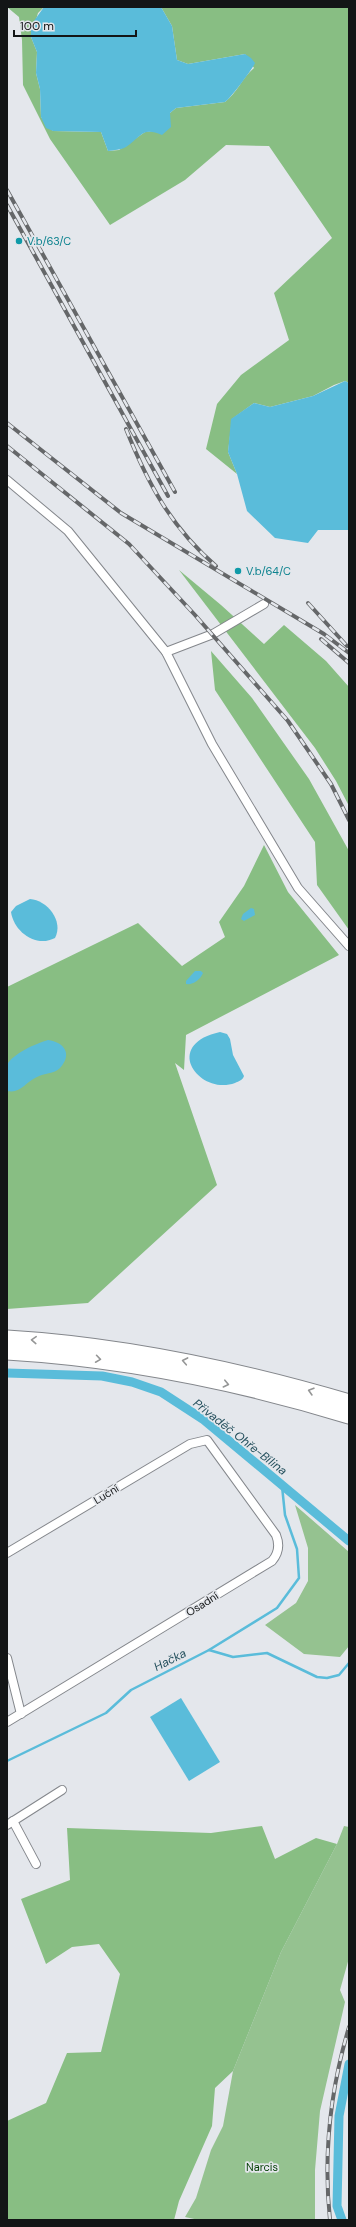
<svg xmlns="http://www.w3.org/2000/svg" width="356" height="2227" viewBox="0 0 356 2227" font-family="'DM Sans',sans-serif">
<rect width="100%" height="100%" fill="#e4e7ec"/>
<g fill="#95c290">
<path d="M295 1505 349 1552V1646L340 1657 304 1654 265 1625 296 1603 308 1581V1548Z"/>
<path d="M344 1826 349 1827V1958L340 1990 345 2002 320 2111 315 2170V2220H199L185 2217 196 2198 211 2150 223 2126 233 2071 281 1952 337 1844Z"/>
</g>
<g fill="#88be83">
<path d="M7 7H44L38 13 31 37 37 52 36 73 40 89 41 117 53 131 101 132 108 151 119 150 145 132 153 131 169 120 170 113 176 108 225 102C237 93 242 78 254 68L245 54 188 64 177 60 172 26 161 7H349V383L345 381 334 385 313 396 270 407 254 403 232 419 228 452 237 474 206 449 217 404 241 375 289 340 274 293 332 238 269 146 226 145 185 180 110 225 50 139 23 85 22 40 19 17Z"/>
<path d="M179 570 221 605 264 644 284 625 326 661 349 687V806L336 781 315 748Z"/>
<path d="M211 651 252 698 309 779 349 851V930L317 885 315 842 215 690Z"/>
<path d="M264 845 288 892 339 955 186 1035 184 1070 175 1063 217 1185 88 1303 7 1309V987L138 923 182 966 225 937 219 922 244 886Z"/>
<path d="M262 1826 275 1859 316 1838 337 1844 281 1952 233 2071 215 2088 212 2126 179 2201 174 2220H7V2121L46 2103 67 2053 101 2052 120 1974 99 1944 72 1947 46 1964 21 1899 70 1880 67 1828 211 1833Z"/>
</g>
<g fill="#5abcda">
<path d="M44 7H161L172 26 177 60 188 64 245 54 251 58 255 63C254 67 230 99 225 102L176 108 170 113 171 127 162 135C142 126 141 137 126 147 121 150 114 150 108 151L101 132 53 131 46 128 41 117 40 89 36 73 37 52 31 37V25Z"/>
<path d="M345 381 349 383V530H318L308 543 275 538 247 511 237 474 228 452 231 419 254 403 270 407 313 396Z"/>
<path d="M30 899C47 900 64 921 55 938 36 948 14 932 11 912L16 906Z"/>
<path d="M251 908 254 909 255 915 244 921 241 919 243 914Z"/>
<path d="M195 971H201L203 973C200 980 193 985 186 984V981Z"/>
<path d="M220 1032 227 1034 230 1039 233 1055 244 1076C243 1080 239 1081 235 1083 200 1096 161 1045 220 1032Z"/>
<path d="M48 1040C64 1042 73 1054 60 1068 54 1074 44 1073 37 1077 25 1082 21 1094 7 1091 7 1083 5 1072 7 1065 12 1054 37 1043 48 1040Z"/>
<path d="M181 1698 220 1762 189 1781 150 1717Z"/>
</g>
<g fill="none" stroke-linecap="round" stroke-linejoin="round">
<g stroke="#5abcda" stroke-width="2.5">
<path d="M209 1650 277 1608 299 1578 297 1549 285 1515 282 1486"/>
<path d="M7 1761 106 1713 131 1690 209 1650 233 1657 267 1653 317 1677 327 1678 339 1675 349 1663"/>
</g>
<g stroke="#5abcda" stroke-width="9">
<path d="M7 1373 102 1376 132 1382 161 1392 204 1420 349 1541"/>
<path d="M342 2220 337 2206 339 2116 349 2064"/>
</g>
<defs>
<g id="street">
<path d="M7 480 68 531 166 652 212 744 298 888 349 946"/>
<path d="M166 652 213 634 264 604"/>
<path d="M7 1553 190 1444 207 1440 276 1535C280 1545 279 1553 272 1561L7 1722"/>
<path d="M7 1658 21 1714"/>
<path d="M13 1821 36 1864"/>
<path d="M7 1825 62 1790"/>
</g>
<g id="highway">
<path d="M7 1338C123 1345 237 1369 349 1402"/>
<path d="M7 1352C123 1359 238 1382 349 1416"/>
</g>
</defs>
<use href="#street" stroke="#84878c" stroke-width="10"/>
<use href="#highway" stroke="#84878c" stroke-width="17"/>
<use href="#street" stroke="#fff" stroke-width="8"/>
<use href="#highway" stroke="#fff" stroke-width="15"/>
<defs>
<g id="rail">
<path d="M7 190 175 492"/>
<path d="M7 205 168 496"/>
<path d="M7 423 121 513 324 634 349 653"/>
<path d="M126 429C148 484 171 527 216 566"/>
<path d="M7 446 129 544 195 615 288 721 331 784 349 820"/>
<path d="M308 603 347 646"/>
<path d="M321 639 349 663"/>
<path d="M330 2220C323 2154 330 2091 349 2027"/>
</g>
</defs>
<use href="#rail" stroke="#656769" stroke-width="4"/>
<use href="#rail" stroke="#e4e7ec" stroke-width="2.5" stroke-dasharray="8" stroke-linecap="butt"/>
</g>
<defs><path id="oneway-chevron" d="M-2-3.5L2.5 0L-2 3.5" fill="none" stroke-width="1.6" stroke-linecap="round" stroke-linejoin="round"/></defs>
<g stroke="#959696">
<use href="#oneway-chevron" transform="translate(34 1340) rotate(-177)"/>
<use href="#oneway-chevron" transform="translate(98 1359) rotate(8)"/>
<use href="#oneway-chevron" transform="translate(185 1361) rotate(-169)"/>
<use href="#oneway-chevron" transform="translate(226 1384) rotate(13)"/>
<use href="#oneway-chevron" transform="translate(311 1391) rotate(-164)"/>
</g>
<g fill="#0f9aa8" stroke="#e4e7ec" stroke-width="1.5">
<circle cx="19" cy="241" r="4"/>
<circle cx="238" cy="571" r="4"/>
</g>
<g text-anchor="middle" stroke-width="3.5" stroke-linejoin="round" paint-order="stroke">
<g font-size="11" fill="#0d838f" stroke="#e4e7ec" text-anchor="start">
<text x="27" y="245">V.b/63/C</text>
<text x="246" y="575">V.b/64/C</text>
</g>
<g font-size="11" fill="#131516" stroke="#e4e7ec">
<text transform="translate(106 1494) rotate(-31)" y="4">Luční</text>
<text transform="translate(202 1604) rotate(-32)" y="4">Osadní</text>
</g>
<g font-size="11" fill="#023d01" stroke="#e4e7ec">
<text x="262" y="2171">Narcis</text>
</g>
<g font-size="12" font-style="italic" fill="#234f5c" stroke="#e4e7ec">
<text transform="translate(240 1437) rotate(38)" y="4">Přivaděč Ohře-Bílina</text>
<text transform="translate(170 1660) rotate(-27)" y="4">Hačka</text>
</g>
</g>
<rect width="356" height="2227" fill="none" stroke="#131516" stroke-width="16"/>
<path d="M14 30v6h122v-6" fill="none" stroke="#131516" stroke-width="2"/>
<text x="20" y="30" font-size="12" fill="#131516" stroke="#e4e7ec" stroke-width="3" paint-order="stroke">100 m</text>
</svg>
